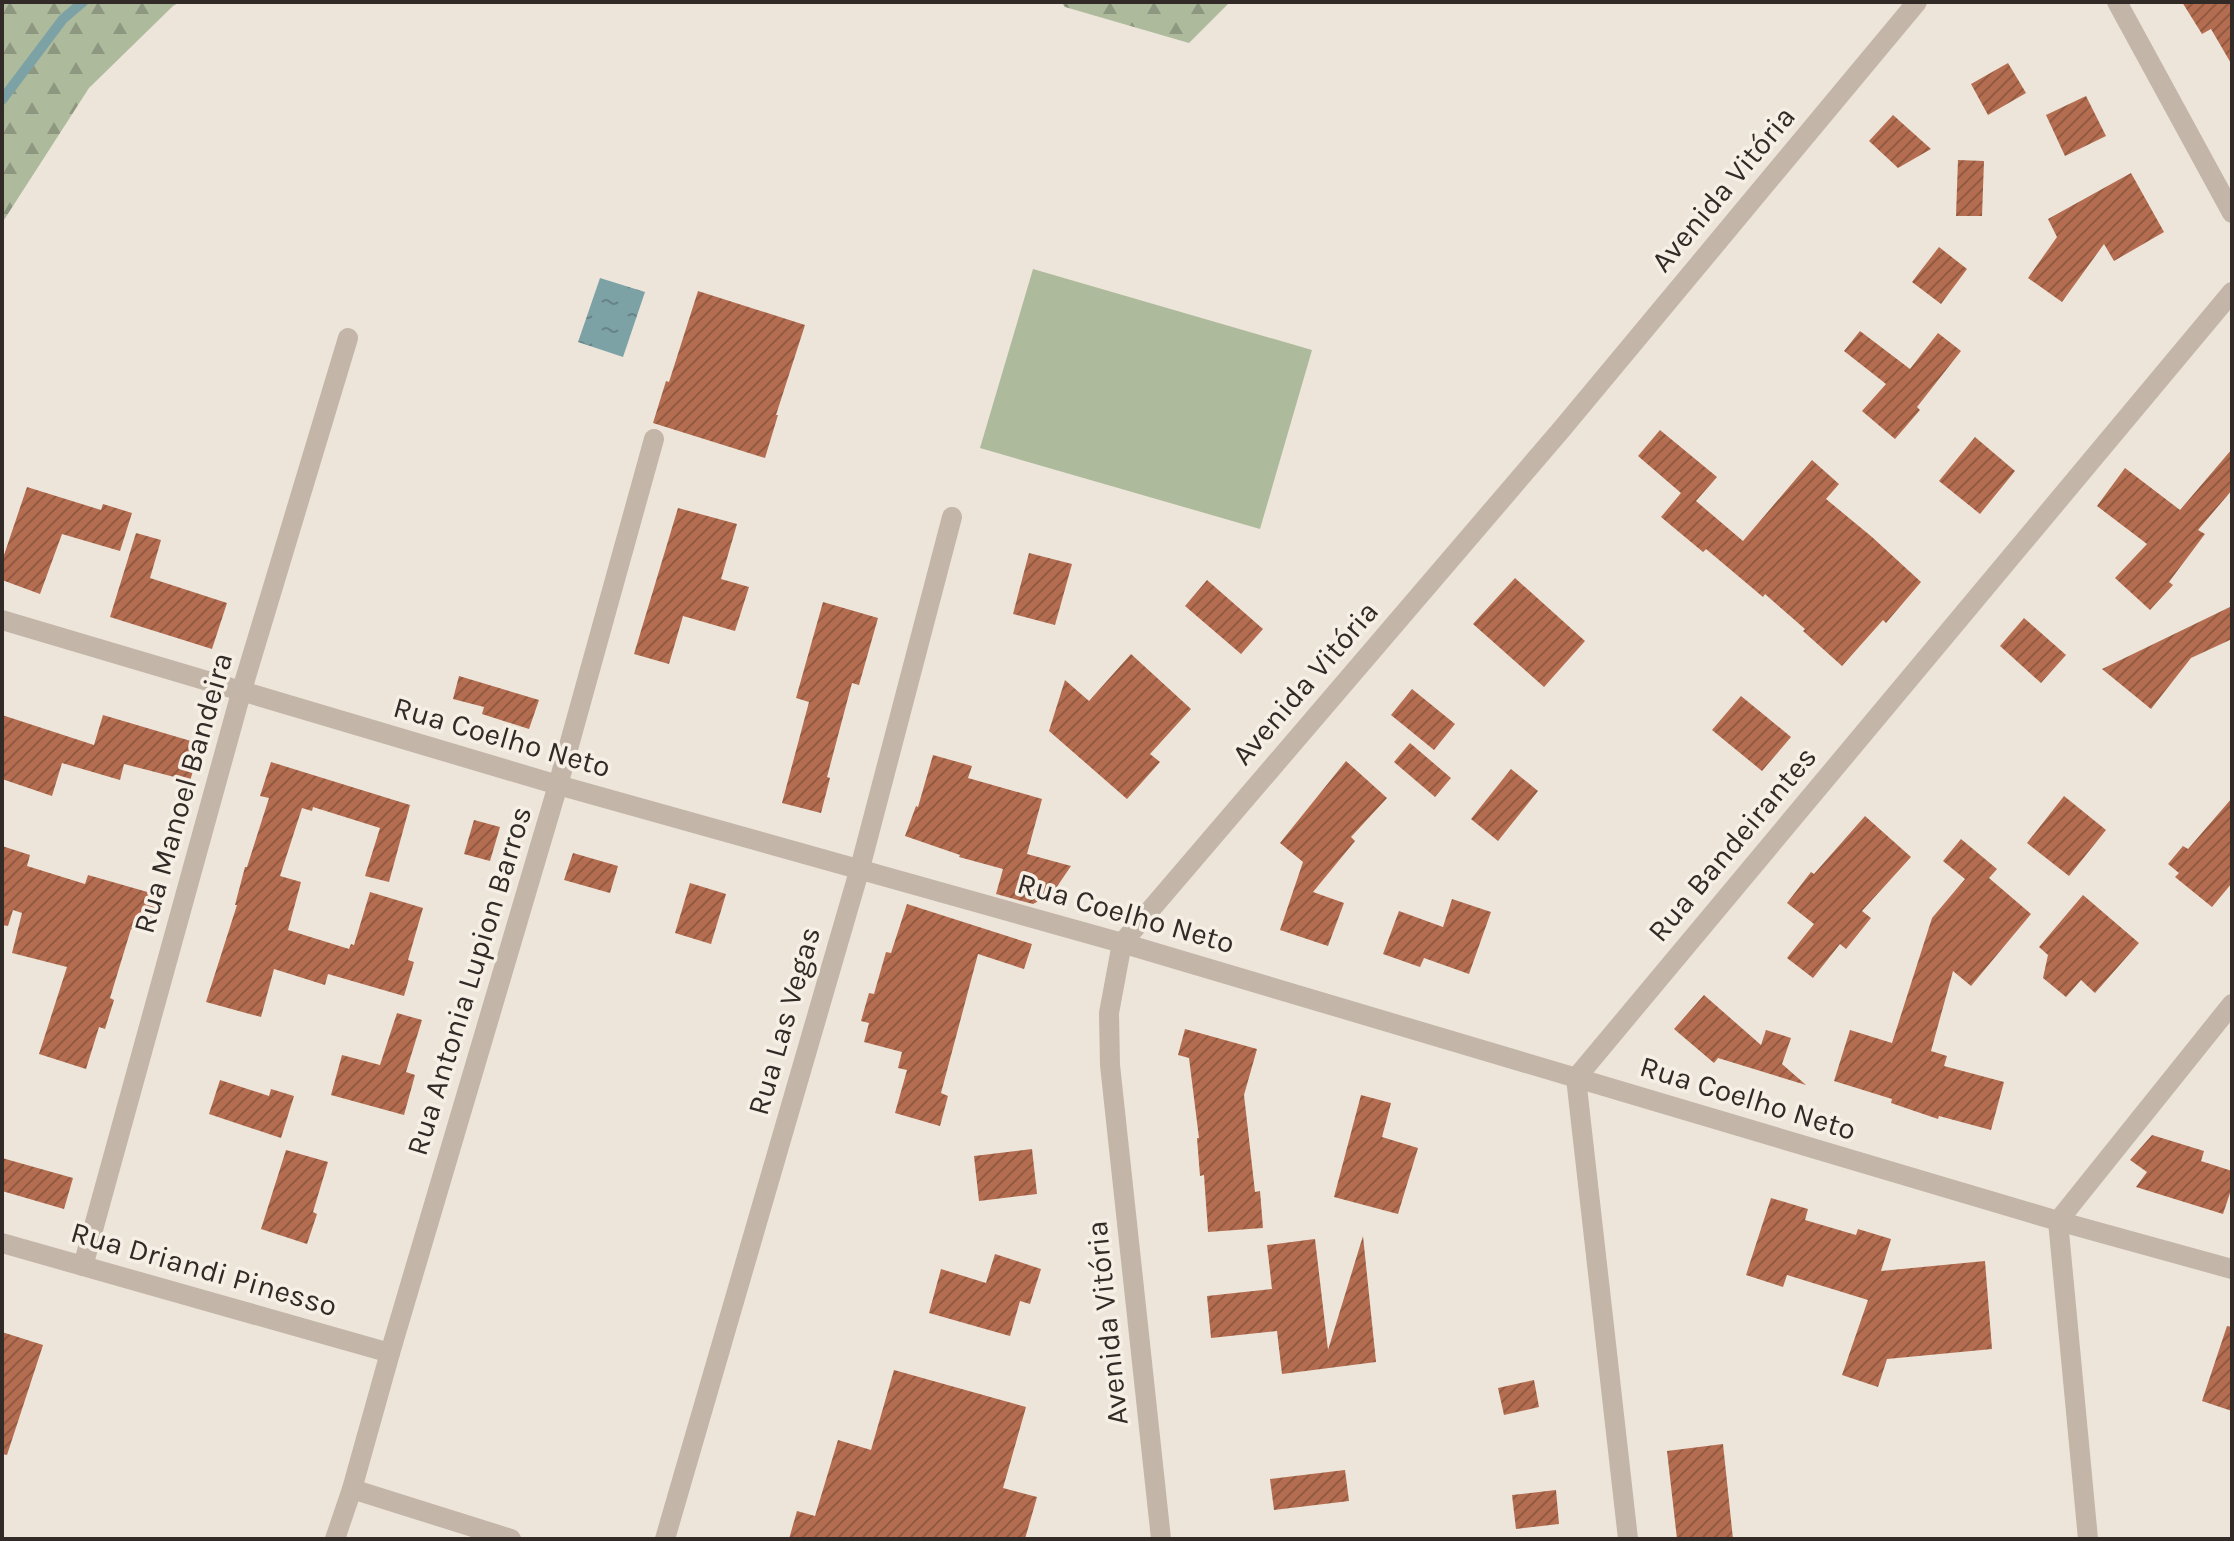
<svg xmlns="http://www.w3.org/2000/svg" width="2234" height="1541" viewBox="0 0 2234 1541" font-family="Karla,sans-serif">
<defs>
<pattern id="forest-firs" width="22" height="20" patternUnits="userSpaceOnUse" patternTransform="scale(2)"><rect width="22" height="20" fill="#aeba9c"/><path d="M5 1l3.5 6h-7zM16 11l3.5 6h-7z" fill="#8e977f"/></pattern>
<pattern id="water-ripples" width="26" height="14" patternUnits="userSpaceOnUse" patternTransform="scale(2)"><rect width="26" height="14" fill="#7ca2a6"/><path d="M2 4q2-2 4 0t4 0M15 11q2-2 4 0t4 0" fill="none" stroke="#668487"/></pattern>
<pattern id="building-hatch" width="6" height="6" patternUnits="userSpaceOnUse" patternTransform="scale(2)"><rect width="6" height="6" fill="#b46d50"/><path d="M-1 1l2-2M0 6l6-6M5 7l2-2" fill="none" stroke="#935a42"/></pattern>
</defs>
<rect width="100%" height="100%" fill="#ede5d9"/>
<g fill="url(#forest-firs)">
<path d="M2 2H180L173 6 89 88 2 223Z"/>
<path d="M1061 2H1226L1228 4 1189 43 1065 7Z"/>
</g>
<path fill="#aeba9c" d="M1033 269 1312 350 1260 529 980 448Z"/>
<path fill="url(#water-ripples)" d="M600 278 645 292 623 357 578 342Z"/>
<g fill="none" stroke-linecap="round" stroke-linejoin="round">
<path stroke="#7ca2a6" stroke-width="10" d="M2 100 63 19 83 2"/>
</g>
<g fill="url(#building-hatch)">
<path d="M2182 2H2232V65L2211 29 2202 34Z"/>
<path d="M2008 63 2026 93 1988 115 1971 84Z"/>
<path d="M2086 96 2106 136 2065 156 2046 115Z"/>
<path d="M1893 115 1931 149 1898 168 1869 141Z"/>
<path d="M1958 160 1984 161 1982 216H1956Z"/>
<path d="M2131 173 2164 232 2114 261 2104 244 2062 302 2028 278 2057 237 2048 219Z"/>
<path d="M1939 247 1967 269 1941 304 1912 282Z"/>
<path d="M698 291 805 325 776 415H778L765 458 653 423 666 381 669 382Z"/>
<path d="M1860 331 1910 369 1938 333 1961 351 1917 407 1920 410 1895 439 1862 411 1886 384 1844 351Z"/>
<path d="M1660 430 1717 477 1696 501 1743 541 1812 460 1839 484 1826 499 1872 537 1921 582 1886 623 1883 620 1842 666 1803 631 1805 629 1765 594 1763 597 1706 549 1703 552 1661 517 1681 493 1638 456Z"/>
<path d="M1975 437 2015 471 1980 514 1939 481Z"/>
<path d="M2232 449V490L2198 530 2205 534 2169 582 2173 585 2150 610 2115 578 2147 544 2097 506 2125 468 2180 510Z"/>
<path d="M27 487 101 510 103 504 132 513 120 551 62 534 40 594 2 580V561Z"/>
<path d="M678 508 737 524 721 579 749 587 735 631 683 616 669 664 634 654Z"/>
<path d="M136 533 161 540 150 578 227 603 212 649 110 617Z"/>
<path d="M1029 553 1072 564 1055 625 1013 614Z"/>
<path d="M1515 578 1585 641 1544 687 1473 624Z"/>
<path d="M1207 580 1263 629 1241 654 1185 606Z"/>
<path d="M823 602 878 618 859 685 852 683 827 777 830 778 821 813 782 803 809 702 796 698Z"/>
<path d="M2232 606V639L2191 658 2151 709 2102 669Z"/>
<path d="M2024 618 2066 655 2041 683 2000 646Z"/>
<path d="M1131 654 1191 709 1150 754 1160 762 1127 799 1049 731 1065 680 1089 701Z"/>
<path d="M459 676 539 700 529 729 482 714 484 707 453 699Z"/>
<path d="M1412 689 1455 724 1434 750 1391 715Z"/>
<path d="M1741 696 1791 737 1762 771 1712 730Z"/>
<path d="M2 715 94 745 103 715 201 744 190 781 124 764 120 780 62 763 52 796 2 779Z"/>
<path d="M1410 743 1451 778 1435 797 1394 762Z"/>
<path d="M933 755 972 766 968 778 1042 799 1027 854 1071 866 1052 894 1033 904 996 894 1003 869 959 857 960 855 905 836 916 806 918 807Z"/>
<path d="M1346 761 1387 798 1351 837 1355 841 1313 892 1344 903 1328 946 1280 930 1303 862 1280 843Z"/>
<path d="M271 762 410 805 389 882 365 876 380 828 313 807 312 811 302 808 280 876 301 882 288 930 349 949 351 944 354 945 370 892 423 908 408 960 414 962 404 996 328 974 325 985 274 969 261 1017 206 1002 237 905H235L245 867H247L269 798 260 796Z"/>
<path d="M1511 769 1538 791 1498 841 1471 819Z"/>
<path d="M2064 796 2106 830 2069 876 2027 843Z"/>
<path d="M2232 798V883L2212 907 2175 877 2179 873 2168 864 2183 846 2188 849Z"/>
<path d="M1865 816 1911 857 1862 911 1871 918 1846 949 1840 944 1813 978 1787 958 1814 924 1787 903 1811 872 1814 874Z"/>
<path d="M474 820 500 827 490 861 464 854Z"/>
<path d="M1961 839 1997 869 1989 878 2031 914 1971 986 1953 971 1931 1051 1947 1056 1944 1066 2004 1082 1991 1130 1939 1116 1938 1119 1891 1103 1892 1099 1834 1081 1850 1030 1892 1043 1932 918 1965 879 1943 861Z"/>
<path d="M2 846 30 855 27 866 85 884 88 875 158 895 147 933 131 929 110 998 114 1000 105 1029 99 1027 86 1069 39 1054 67 967 12 953 22 913 13 910 8 926 2 925Z"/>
<path d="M573 853 618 866 610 893 564 880Z"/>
<path d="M690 883 726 894 711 944 675 933Z"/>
<path d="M2083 895 2139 943 2095 993 2081 980 2066 997 2043 978 2048 955 2039 947Z"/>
<path d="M1452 899 1491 912 1469 974 1424 958 1420 967 1383 954 1399 911 1443 927Z"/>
<path d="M907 904 1032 944 1024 969 978 954 941 1093 948 1096 940 1126 895 1113 907 1070 898 1068 902 1052 864 1042 869 1023 861 1021 869 993 874 994 886 952 891 953Z"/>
<path d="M1704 995 1761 1045 1766 1030 1791 1038 1782 1064 1806 1085 1718 1058 1714 1063 1674 1029Z"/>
<path d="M397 1013 422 1020 406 1072 415 1075 404 1115 331 1095 342 1055 380 1065Z"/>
<path d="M1185 1029 1257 1049 1244 1095 1255 1192 1260 1191 1263 1228 1208 1232 1204 1175 1200 1176 1197 1138H1199L1189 1058 1178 1055Z"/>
<path d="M220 1080 269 1096 271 1089 294 1096 281 1138 209 1114Z"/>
<path d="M1361 1095 1391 1103 1382 1137 1418 1148 1398 1214 1334 1197Z"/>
<path d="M2152 1135 2204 1151 2201 1161 2232 1171V1187L2223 1214 2136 1187 2147 1172 2130 1160Z"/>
<path d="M1032 1149 1037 1194 979 1201 974 1156Z"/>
<path d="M286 1150 328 1162 313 1212 317 1214 307 1244 261 1229Z"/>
<path d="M2 1158 73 1178 64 1209 2 1191Z"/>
<path d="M1771 1198 1808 1209 1805 1220 1856 1235 1858 1229 1891 1239 1881 1271 1985 1261 1992 1349 1887 1359 1878 1387 1842 1375 1868 1300 1787 1275 1783 1287 1746 1275Z"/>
<path d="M1363 1236 1376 1362 1282 1374 1277 1331 1211 1338 1207 1296 1272 1289 1267 1245 1315 1239 1328 1350Z"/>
<path d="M995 1254 1041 1269 1030 1304 1020 1301 1010 1336 929 1313 941 1269 986 1283Z"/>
<path d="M2227 1326 2232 1327V1411L2202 1401Z"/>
<path d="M2 1332 43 1345 7 1455 2 1454Z"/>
<path d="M894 1370 1026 1407 1003 1488 1037 1497 1025 1539H789L797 1511 815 1516 838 1440 871 1450Z"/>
<path d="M1534 1380 1539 1407 1504 1415 1498 1388Z"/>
<path d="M1723 1444 1733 1539H1677L1667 1451Z"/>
<path d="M1345 1470 1349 1501 1274 1510 1270 1479Z"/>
<path d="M1556 1490 1559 1524 1516 1529 1512 1495Z"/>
</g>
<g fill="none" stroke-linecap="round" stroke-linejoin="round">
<g stroke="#c3b5a7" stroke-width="20">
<path d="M2117 2 2232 213"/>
<path d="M2 620 558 785 1122 943 2058 1221 2232 1269"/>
<path d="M2 1243 390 1353"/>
<path d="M83 1266 241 693 348 338"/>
<path d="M352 1489 511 1539"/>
<path d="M335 1539 352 1489 390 1353 558 785 654 439"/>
<path d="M665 1539 860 868 952 517"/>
<path d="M1628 1539 1576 1078 2232 292"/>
<path d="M2088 1539 2058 1221 2232 1004"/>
</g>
<path stroke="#c3b5a7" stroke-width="20" d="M1161 1539 1110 1065 1109 1013 1122 943 1561 430 1917 2"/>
</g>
<g text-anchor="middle" stroke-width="7" stroke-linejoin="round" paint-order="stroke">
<g font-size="30" fill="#312a26" stroke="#f5efe5">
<text transform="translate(1723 189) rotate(-50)" y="10">Avenida Vitória</text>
<text transform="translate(1305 683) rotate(-49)" y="10">Avenida Vitória</text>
<text transform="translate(502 737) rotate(16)" y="10">Rua Coelho Neto</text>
<text transform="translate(183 793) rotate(-74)" y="10">Rua Manoel Bandeira</text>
<text transform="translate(1732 844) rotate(-50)" y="10">Rua Bandeirantes</text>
<text transform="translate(1126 913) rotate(16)" y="10">Rua Coelho Neto</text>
<text transform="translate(469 981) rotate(-73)" y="10">Rua Antonia Lupion Barros</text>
<text transform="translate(784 1021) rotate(-74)" y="10">Rua Las Vegas</text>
<text transform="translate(1748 1098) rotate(17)" y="10">Rua Coelho Neto</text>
<text transform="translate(204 1269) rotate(16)" y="10">Rua Driandi Pinesso</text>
<text transform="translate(1107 1323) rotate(-96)" y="10">Avenida Vitória</text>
</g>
</g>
<rect width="2234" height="1541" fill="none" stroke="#312a26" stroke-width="8"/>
</svg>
